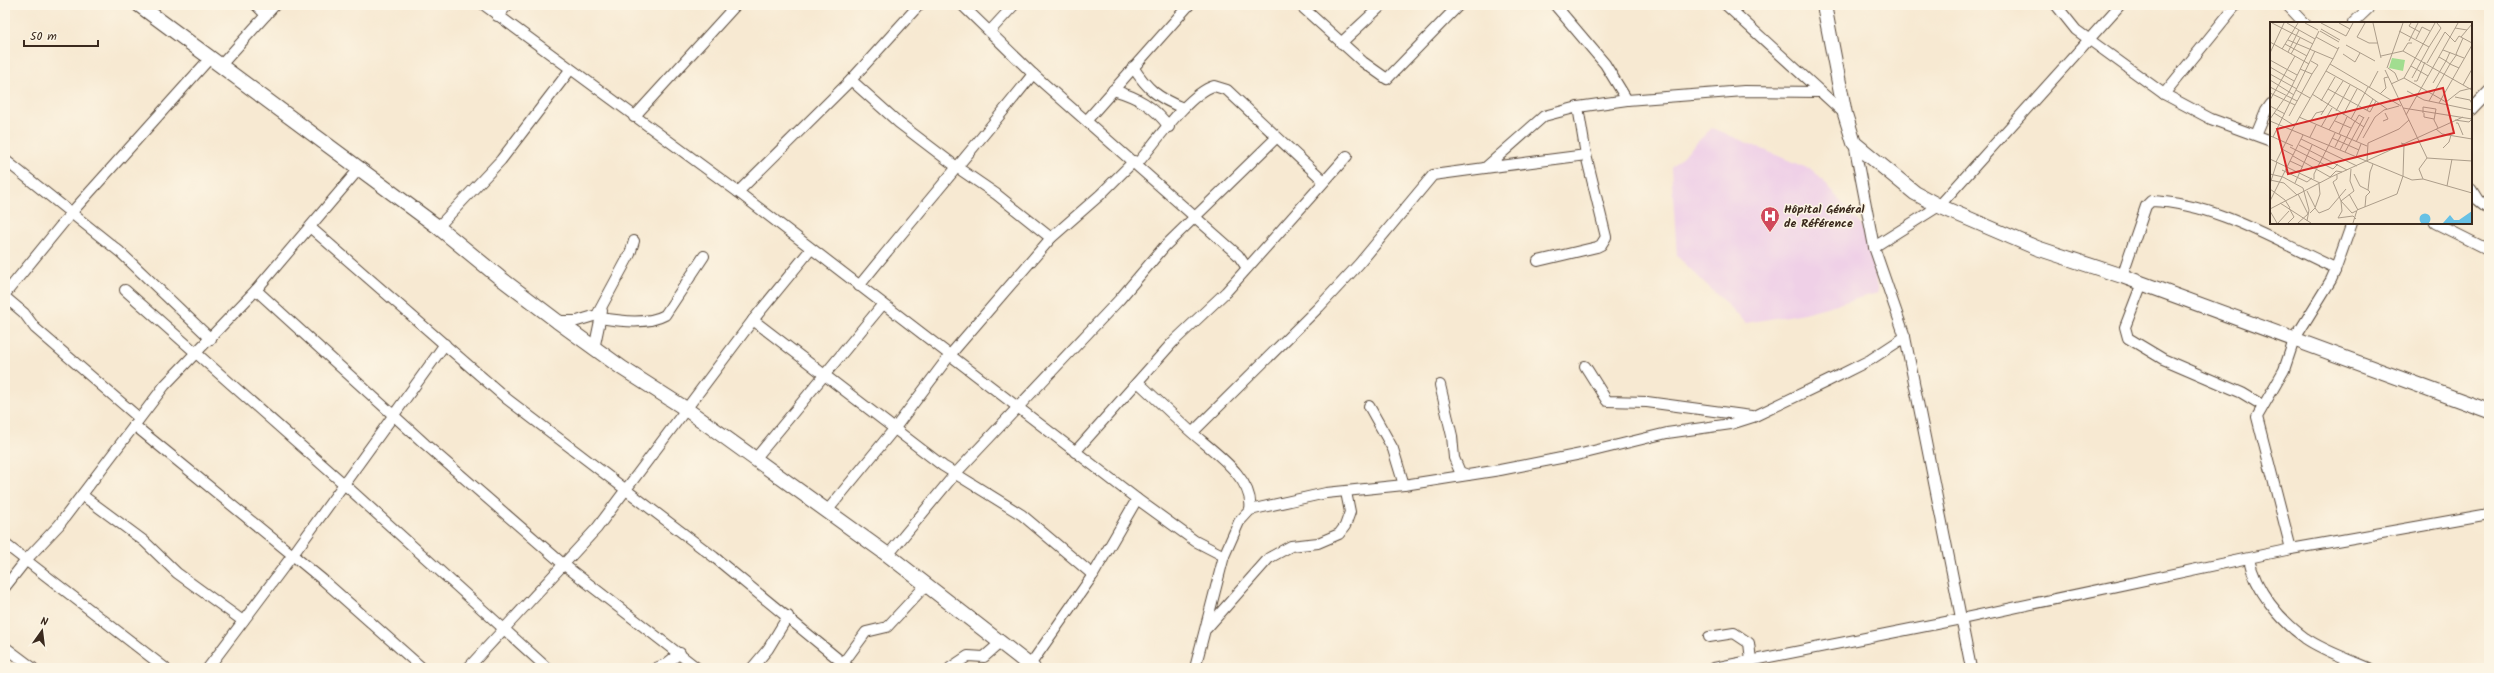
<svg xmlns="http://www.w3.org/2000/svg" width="2494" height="673" viewBox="0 0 2494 673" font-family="Kalam,sans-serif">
<rect width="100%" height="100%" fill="#fcf5e5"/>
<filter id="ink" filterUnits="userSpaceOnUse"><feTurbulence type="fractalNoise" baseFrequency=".025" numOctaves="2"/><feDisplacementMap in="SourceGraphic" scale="8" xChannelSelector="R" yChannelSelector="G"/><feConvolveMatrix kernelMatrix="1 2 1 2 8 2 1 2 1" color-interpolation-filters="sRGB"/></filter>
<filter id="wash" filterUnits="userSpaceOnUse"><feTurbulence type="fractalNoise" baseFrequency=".012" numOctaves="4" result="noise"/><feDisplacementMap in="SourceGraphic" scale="16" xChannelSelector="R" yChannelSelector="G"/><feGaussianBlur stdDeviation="0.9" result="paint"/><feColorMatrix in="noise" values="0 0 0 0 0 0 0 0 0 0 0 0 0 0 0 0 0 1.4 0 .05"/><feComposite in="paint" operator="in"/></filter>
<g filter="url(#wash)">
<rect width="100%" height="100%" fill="#f7e9d2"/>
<path fill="#efd0e7" d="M1712 128 1814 171 1860 223 1869 243 1878 293 1804 313 1746 323 1677 256 1671 167Z"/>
</g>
<g filter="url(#ink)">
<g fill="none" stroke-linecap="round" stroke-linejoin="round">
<defs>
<g id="street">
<path d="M256 5 266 15"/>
<path d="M484 5 738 192 1137 499 1195 541 1224 556"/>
<path d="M962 5 1033 74 1238 255 1247 268"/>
<path d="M1300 5 1363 62 1387 79 1459 5"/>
<path d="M1555 5 1605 64 1627 100"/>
<path d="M1726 5 1845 114"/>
<path d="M2056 5 2076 30 2164 94 2211 119 2271 141"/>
<path d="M2287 5 2304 23"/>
<path d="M497 16 508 5"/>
<path d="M2353 23 2372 5"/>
<path d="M990 31 1014 5"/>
<path d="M1341 43 1382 5"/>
<path d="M221 65 275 5"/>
<path d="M1133 67C1147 89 1158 98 1183 108"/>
<path d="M851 80 899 123 958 168 996 194 1051 238"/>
<path d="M1113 90C1137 97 1154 106 1169 127"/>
<path d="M2164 94 2236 5"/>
<path d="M2471 110 2489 91"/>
<path d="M634 117 736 5"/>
<path d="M1087 120 1189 5"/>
<path d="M2256 135 2266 111 2271 104"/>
<path d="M1854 143 1874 247 1905 337 1971 668"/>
<path d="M5 160 120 252 211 339"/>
<path d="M1137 164C1155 143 1189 93 1214 86L1227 90 1324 181"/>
<path d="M1485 168 1586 155 1578 107"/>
<path d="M2471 189 2478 200 2489 209"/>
<path d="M738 192 851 80 919 5"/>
<path d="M2435 223 2489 250"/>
<path d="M438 227 501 160 570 70"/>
<path d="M311 228 507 399 714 557 849 668"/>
<path d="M1874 247 1939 206 2120 5"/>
<path d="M1538 261 1597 247 1601 245 1606 237 1586 155"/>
<path d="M2335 271 2352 223"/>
<path d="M2122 276 2146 206 2151 201C2216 203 2276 241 2333 267L2335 271 2331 280 2294 340 2284 370 2257 417 2291 549"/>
<path d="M2142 283 2125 327 2128 338 2163 359 2242 393 2262 405"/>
<path d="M859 286C916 215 976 146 1033 74"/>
<path d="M125 290 344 484 547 668"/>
<path d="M256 290 425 444 563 564 697 668"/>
<path d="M5 294 72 212 211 57"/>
<path d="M5 297 24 313 35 328 139 418"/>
<path d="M600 318C621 321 647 325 665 315L704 256"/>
<path d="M753 320 943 466 1022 515 1093 575"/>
<path d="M557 321H577L597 315 630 254 634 241"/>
<path d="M594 349 602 311"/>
<path d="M1585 366 1607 401 1647 402 1751 416"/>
<path d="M1139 383C1155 398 1171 413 1188 429 1209 449 1255 477 1250 510"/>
<path d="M1440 385 1452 436 1454 458 1460 472 1468 475"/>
<path d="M1369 406 1393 449 1404 485"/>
<path d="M134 425 323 580 422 668"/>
<path d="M1193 432 1319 307 1359 264 1433 175 1485 168 1544 116 1578 107 1627 100 1744 91 1820 92"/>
<path d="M1075 452 1173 342 1226 292 1347 156"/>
<path d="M755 459 883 304"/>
<path d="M82 495 144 541 177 573 243 621"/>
<path d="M827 511 895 428 950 355 1051 238 1100 195 1134 161"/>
<path d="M5 544 165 668"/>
<path d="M888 555 955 474 1119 300 1164 247 1276 138"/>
<path d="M2249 559C2255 590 2280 620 2305 638 2324 651 2348 659 2369 668"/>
<path d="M5 587 27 559 59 525 165 385 256 290 359 169"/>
<path d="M1207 628 1269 558 1291 546 1318 543 1339 534 1345 526 1350 512 1346 492"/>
<path d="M1709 637 1734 633 1749 643 1751 660 1748 668"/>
<path d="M5 647 33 668"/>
<path d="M844 662 866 632 887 627 926 585"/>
<path d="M1030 665 1093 575 1137 499"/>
<path d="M208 668 292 556 445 344"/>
<path d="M468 668 597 528 753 320 811 249"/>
<path d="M656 668 666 664 680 653"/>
<path d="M752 668 768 649 788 616"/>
<path d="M950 668 968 656 984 657 1000 643"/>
<path d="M1195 668 1224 556 1239 522 1250 510 1326 493 1404 485 1500 470 1581 454 1667 433 1731 424 1753 417 1828 381 1870 360 1905 337"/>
<path d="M1714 668 1961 619 2291 549 2489 514"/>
</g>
<g id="secondary">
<path d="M139 5 438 227 499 277 557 321 622 368 686 409 888 555 1033 668"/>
<path d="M1824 5 1845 114 1854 143 1915 193 1939 206 2037 248 2122 276 2489 411"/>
</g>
</defs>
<use href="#street" stroke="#574739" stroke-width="12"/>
<use href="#secondary" stroke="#574739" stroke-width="16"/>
<use href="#street" stroke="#fff" stroke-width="10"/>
<use href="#secondary" stroke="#fff" stroke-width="14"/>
</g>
</g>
<defs>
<symbol id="hospital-pin" viewBox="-11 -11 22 30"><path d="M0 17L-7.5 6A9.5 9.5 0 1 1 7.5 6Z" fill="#d1495b" stroke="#fcf5e5"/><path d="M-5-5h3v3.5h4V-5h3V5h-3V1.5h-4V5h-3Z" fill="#fff"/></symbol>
</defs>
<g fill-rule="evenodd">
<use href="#hospital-pin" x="1759" y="205" width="22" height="30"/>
</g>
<g text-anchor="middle" stroke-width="3" stroke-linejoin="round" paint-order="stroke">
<g font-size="12" font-weight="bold" fill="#3b2a1e" stroke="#fcf5e5" text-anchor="start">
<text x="1784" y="213">Hôpital Général<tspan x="1784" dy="14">de Référence</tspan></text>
</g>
</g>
<g transform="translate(2270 22)">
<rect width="202" height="202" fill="#f7e9d2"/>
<path d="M122 36 135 38 133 49 119 46Z" fill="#a1dd90"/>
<path d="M202 189V201H173L180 193 184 198H189ZM149.5 197a5.5 5.5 0 1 1 11 0a5.5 5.5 0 1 1-11 0Z" fill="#67c1e5"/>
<path fill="none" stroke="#ac9d8a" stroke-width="1" d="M2 1 43 22M17 1 29 8M35 1 48 8M51 1 76 14M69 1 80 7M95 1 87 15 99 21H108M103 1 111 36M141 1 139 4 150 10M185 6 197 8M51 7 70 18M50 9 69 20M129 9 159 25 142 56M76 14 83 1M46 15 68 27M191 15 202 2M146 17 152 5 160 9M18 18 63 37 60 42 131 84M139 19 148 1M0 20 39 42M15 22 37 34M76 23 105 39M159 25 171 6 167 1M12 27 28 1M173 28 194 36M133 29 138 21H142M18 30 29 8 45 17M0 31 14 1M21 32 30 16M73 32 85 40 90 31M186 32 193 16M111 34 133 29 202 68M169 35 176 39 180 30M63 37 69 25M0 38 27 53M41 39 48 43 42 52M157 41 175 10 185 20 189 14 202 21M141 44 158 54M0 45 24 59M117 46 133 1M118 46 125 51 128 58M115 48 157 136 149 147 153 157M56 49 92 69 117 87M0 52 27 67M134 56 176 80 190 69 202 66M0 58 24 73M144 59H147L155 40M163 61 176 39 180 42 187 32M121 62 134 56 165 1M193 63 202 47M0 65 27 79M99 66 108 49M58 67 100 90 106 79M26 68 40 76M137 69 154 78 202 88M0 71 25 83M42 72 94 105M110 72 116 66 114 56 118 55M185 75 200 78 202 82M0 78 25 34M51 79 65 55M159 79 180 42 189 46M169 81 202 23M0 84 15 92M133 86 202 97M97 88 103 77M66 89 80 63M4 91 25 104M153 91V85L166 87 164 98 168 106M154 91V95L164 97M51 93 73 59M73 93 87 67M136 93 188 1M19 94 42 52 30 47M29 95 97 124M0 97 19 70 49 9M81 97 98 65M185 98 199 100 202 97M0 99 142 158 153 157 202 171M65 99 81 106M113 99 118 97 115 91M40 100 46 91 54 89M85 100 89 93 94 96M186 101H188L193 113M51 105 62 86M166 107 172 112 202 117M22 108 60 42M59 108 69 91M69 112 77 95M0 114 3 115 45 29M3 115 23 124M40 115 46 103M62 116 89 128M93 116 105 95 114 88 129 84M31 117 87 144M86 120 99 95M29 123 77 148M20 125 63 147 68 142M65 125 71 113M173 126 179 120 181 113M12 127 23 133M70 128 85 99M75 130 94 95M23 134 60 155 66 149 72 150M86 135 91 122M157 136 202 139M0 137 50 161M20 139 33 145M97 139 98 121 129 107 139 98M6 140 22 108M12 148 37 160 42 156M0 152 13 155 33 166 39 188 37 199M84 152 90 164 98 168M67 153V157L63 160 71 179 84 169 80 159 81 147M44 157V152L65 111M0 158 14 161 27 173M25 161 42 123M0 162 7 140M177 164 182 137M0 167 15 178 20 186M37 169 45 185M79 172 88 188M0 179 33 113M10 181 41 201M95 185 96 174 100 170 98 168 100 150 103 142M45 186 49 191 59 187 76 167M0 187 61 155 193 95M0 189 7 201M40 191 45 186 50 172 49 162M68 196 72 189 71 179 82 191 86 189M68 196 83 194 86 197M8 201 19 189M18 201 24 195 19 186M28 201 38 192 28 172M83 201 87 188 127 172 133 154 134 122 131 121"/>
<path fill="#d62828" fill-opacity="0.15" stroke="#d62828" stroke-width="2" d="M173 66 184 111 18 152 7 107Z"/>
<rect width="202" height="202" fill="none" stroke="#3b2a1e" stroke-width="2"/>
</g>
<rect width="2494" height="673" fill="none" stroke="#fcf5e5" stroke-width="20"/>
<g transform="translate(42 631) rotate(14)" stroke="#fcf5e5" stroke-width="3" paint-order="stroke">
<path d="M0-3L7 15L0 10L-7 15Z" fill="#3b2a1e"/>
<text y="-6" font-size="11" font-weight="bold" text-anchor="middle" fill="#3b2a1e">N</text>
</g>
<path d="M24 40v6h74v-6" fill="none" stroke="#3b2a1e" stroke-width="2"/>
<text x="30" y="40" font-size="12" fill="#3b2a1e" stroke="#fcf5e5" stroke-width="3" paint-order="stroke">50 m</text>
</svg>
